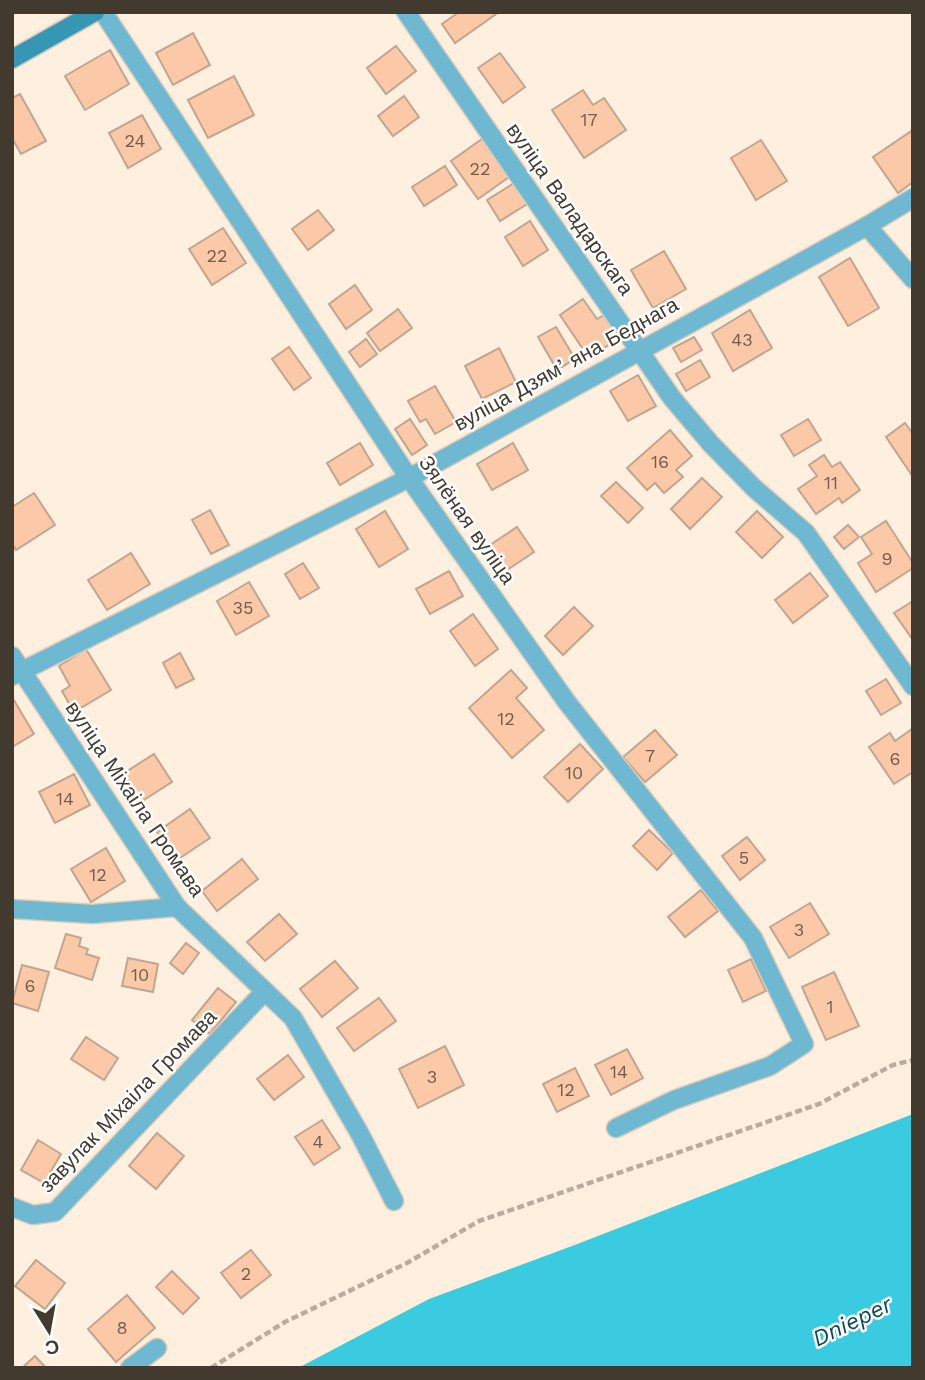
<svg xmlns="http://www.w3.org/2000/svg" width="925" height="1380" viewBox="0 0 925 1380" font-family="'Work Sans',sans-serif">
<rect width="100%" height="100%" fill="#feefdf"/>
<path fill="#3acbe0" d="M913 1114V1368H298L429 1299 572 1246Z"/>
<g fill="#fcc9a8" stroke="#c2a591" stroke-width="2">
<path d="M459 12H499L455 43 442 24Z"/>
<path d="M193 33 210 65 173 85 156 53Z"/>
<path d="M396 46 416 71 386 94 367 68Z"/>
<path d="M110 50 129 84 85 110 65 76Z"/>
<path d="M500 53 525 87 503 103 478 68Z"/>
<path d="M234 76 254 115 208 138 188 100Z"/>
<path d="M583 90 593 105 604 98 626 130 584 158 552 110Z"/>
<path d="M20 94 46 141 21 154 12 138V98Z"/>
<path d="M404 96 419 117 393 136 378 116Z"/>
<path d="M142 115 161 149 128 168 109 133Z"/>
<path d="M913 130V182L898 193 873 157Z"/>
<path d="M482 139 509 177 478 199 451 161Z"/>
<path d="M761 140 787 181 756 200 731 158Z"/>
<path d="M445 166 457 185 424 206 412 187Z"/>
<path d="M519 180 532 201 500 221 487 200Z"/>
<path d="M318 210 334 230 308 250 292 229Z"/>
<path d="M530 221 548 250 523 266 505 237Z"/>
<path d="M223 228 246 263 212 285 189 249Z"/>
<path d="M664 251 686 289 653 308 631 270Z"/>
<path d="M850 258 879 308 848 326 819 277Z"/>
<path d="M355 285 372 310 346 329 329 304Z"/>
<path d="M583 299 597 319 604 315 619 338 589 358 560 315Z"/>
<path d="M398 309 412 328 380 351 367 333Z"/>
<path d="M750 310 772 348 733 371 712 333Z"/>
<path d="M556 327 575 359 557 370 538 337Z"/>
<path d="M694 337 702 350 681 362 673 348Z"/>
<path d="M366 339 377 354 360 367 349 352Z"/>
<path d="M289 347 311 378 294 390 272 359Z"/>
<path d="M499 348 516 382 482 399 465 366Z"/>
<path d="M700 360 710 377 686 391 676 374Z"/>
<path d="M638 375 656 406 628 421 610 391Z"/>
<path d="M435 386 456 422 435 434 426 419 420 422 408 401Z"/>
<path d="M410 419 427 445 412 455 395 429Z"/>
<path d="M808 419 821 440 794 456 781 435Z"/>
<path d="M905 423 913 434V477L886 437Z"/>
<path d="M670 430 692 456 676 470 683 477 664 493 655 483 647 490 627 468Z"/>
<path d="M360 443 373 465 340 485 327 463Z"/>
<path d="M513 443 528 470 492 490 477 464Z"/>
<path d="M824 455 832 467 840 462 860 490 842 503 839 498 816 514 798 489 817 476 809 465Z"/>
<path d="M702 478 722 497 690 529 671 509Z"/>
<path d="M616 482 643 508 628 523 601 496Z"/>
<path d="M34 493 55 525 16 550 12 543V507Z"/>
<path d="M210 510 229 545 211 554 192 520Z"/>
<path d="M385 511 408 549 379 567 356 529Z"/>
<path d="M757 511 783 537 762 558 736 532Z"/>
<path d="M886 521 913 563V568L876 592 858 563 872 554 861 537Z"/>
<path d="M848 525 859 537 844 549 834 537Z"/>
<path d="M517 527 534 552 504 572 487 547Z"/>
<path d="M131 553 150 584 107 610 88 580Z"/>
<path d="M303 563 319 588 300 599 285 574Z"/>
<path d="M449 571 463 596 430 614 416 589Z"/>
<path d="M810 573 828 596 793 623 775 600Z"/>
<path d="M249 582 269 616 236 635 217 601Z"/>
<path d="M913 601V640L894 613Z"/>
<path d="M574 607 593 626 563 655 545 636Z"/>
<path d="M473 614 498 649 475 666 450 631Z"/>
<path d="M86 649 111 690 74 712 62 691 70 686 59 666Z"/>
<path d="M180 653 194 679 176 688 163 663Z"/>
<path d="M511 670 527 688 516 698 544 730 512 758 469 708Z"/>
<path d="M886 679 901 703 881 715 866 691Z"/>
<path d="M12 697 34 734 12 747Z"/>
<path d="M912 729 913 772 894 784 869 747 890 733 895 741Z"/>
<path d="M655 730 677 755 645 782 623 757Z"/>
<path d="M580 744 603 769 568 802 544 777Z"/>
<path d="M154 754 172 782 139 803 121 775Z"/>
<path d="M74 774 90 805 55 823 39 792Z"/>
<path d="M190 809 210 838 177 860 157 832Z"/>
<path d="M649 830 673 853 657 870 633 846Z"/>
<path d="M747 837 765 860 740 880 722 856Z"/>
<path d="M106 848 125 881 91 902 71 869Z"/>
<path d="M242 859 258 879 217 911 202 891Z"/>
<path d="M701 890 718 911 685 937 668 917Z"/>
<path d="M810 903 829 934 789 958 770 927Z"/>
<path d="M279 914 297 934 265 961 247 942Z"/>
<path d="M66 934 81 938 79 946 88 949 86 954 99 958 92 980 55 968Z"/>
<path d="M186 943 199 953 183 974 170 963Z"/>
<path d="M128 958 158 964 153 992 122 986Z"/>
<path d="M751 959 766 991 743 1002 728 970Z"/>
<path d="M335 961 358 988 322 1017 300 989Z"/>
<path d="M22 965 49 972 38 1011 12 1003Z"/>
<path d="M834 972 859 1026 826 1040 802 987Z"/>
<path d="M218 988 236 1002 210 1034 192 1020Z"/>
<path d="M379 998 396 1021 354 1051 337 1028Z"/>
<path d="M86 1037 118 1058 104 1080 71 1059Z"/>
<path d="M445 1046 464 1085 418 1108 399 1069Z"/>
<path d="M627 1049 643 1078 611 1095 595 1065Z"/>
<path d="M288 1055 304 1077 274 1100 257 1079Z"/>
<path d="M575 1068 589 1096 557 1112 543 1084Z"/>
<path d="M322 1120 340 1148 314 1165 295 1137Z"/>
<path d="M157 1133 184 1156 156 1189 129 1166Z"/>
<path d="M38 1140 61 1154 44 1183 21 1170Z"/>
<path d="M251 1250 271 1275 241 1298 221 1273Z"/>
<path d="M36 1260 65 1283 45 1309 15 1286Z"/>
<path d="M172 1271 199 1298 183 1314 156 1287Z"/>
<path d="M127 1295 155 1328 116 1362 88 1329Z"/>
<path d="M35 1356 46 1368H22Z"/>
</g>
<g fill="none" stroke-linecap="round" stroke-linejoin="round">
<defs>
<g id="street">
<path d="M103 12 409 478 566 701 753 938 804 1044 770 1066 674 1100 616 1128"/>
<path d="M406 12 672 398 711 444 754 488 806 533 913 686"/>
<path d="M867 226 913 279"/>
<path d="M12 656 177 907 293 1018 360 1134 394 1201"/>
<path d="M12 676 409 478 867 226 913 198"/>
<path d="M12 909 92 914 177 907"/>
<path d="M12 1207 33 1215 55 1212 265 991"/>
<path d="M130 1368 157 1348"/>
</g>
<path id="secondary" d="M12 59 95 12"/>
</defs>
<use href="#street" stroke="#d9cbbc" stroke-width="21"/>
<use href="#secondary" stroke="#d9cbbc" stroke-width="21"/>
<path stroke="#b9ac9e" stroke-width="4.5" stroke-dasharray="7 3.5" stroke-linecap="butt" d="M211 1368 285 1322 407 1263 479 1221 819 1104 893 1065 913 1060"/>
<use href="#street" stroke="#6eb8d1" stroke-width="18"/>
<use href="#secondary" stroke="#3697b4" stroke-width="18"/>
</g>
<g text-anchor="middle" stroke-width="5" stroke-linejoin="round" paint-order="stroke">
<g font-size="18" fill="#715e4d">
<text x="589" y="126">17</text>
<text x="135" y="147">24</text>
<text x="480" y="175">22</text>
<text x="217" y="262">22</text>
<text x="742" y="346">43</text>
<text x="660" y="468">16</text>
<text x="831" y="489">11</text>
<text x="887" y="565">9</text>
<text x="243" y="614">35</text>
<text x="506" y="725">12</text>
<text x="650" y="762">7</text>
<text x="895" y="765">6</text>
<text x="574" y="779">10</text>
<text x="65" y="805">14</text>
<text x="744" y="864">5</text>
<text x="98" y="881">12</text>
<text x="799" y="936">3</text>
<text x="140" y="981">10</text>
<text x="30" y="992">6</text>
<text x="830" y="1013">1</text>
<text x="619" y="1078">14</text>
<text x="432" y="1083">3</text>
<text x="566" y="1096">12</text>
<text x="318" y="1148">4</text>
<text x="246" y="1280">2</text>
<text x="122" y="1334">8</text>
</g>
<g font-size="21" fill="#433a2f" stroke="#fff">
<text transform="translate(570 209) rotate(55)" y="7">вуліца Валадарскага</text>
<text transform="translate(566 364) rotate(-29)" y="7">вуліца Дзямʼяна Беднага</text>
<text transform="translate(467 520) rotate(55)" y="7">Зялёная вуліца</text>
<text transform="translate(135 799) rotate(56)" y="7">вуліца Міхаіла Громава</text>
<text transform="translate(128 1101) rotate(-46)" y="7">завулак Міхаіла Громава</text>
</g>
<g font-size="23" font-style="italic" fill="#0c4a53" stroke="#fff">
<text transform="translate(852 1321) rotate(-26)" y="8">Dnieper</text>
</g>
</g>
<rect width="925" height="1380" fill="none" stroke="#433a2f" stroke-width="28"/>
<g transform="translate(49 1331) rotate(169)" stroke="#ffffff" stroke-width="5" paint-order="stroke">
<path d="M0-5L12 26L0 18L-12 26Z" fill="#433a2f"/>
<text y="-10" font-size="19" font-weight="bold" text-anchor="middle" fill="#433a2f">С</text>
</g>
</svg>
